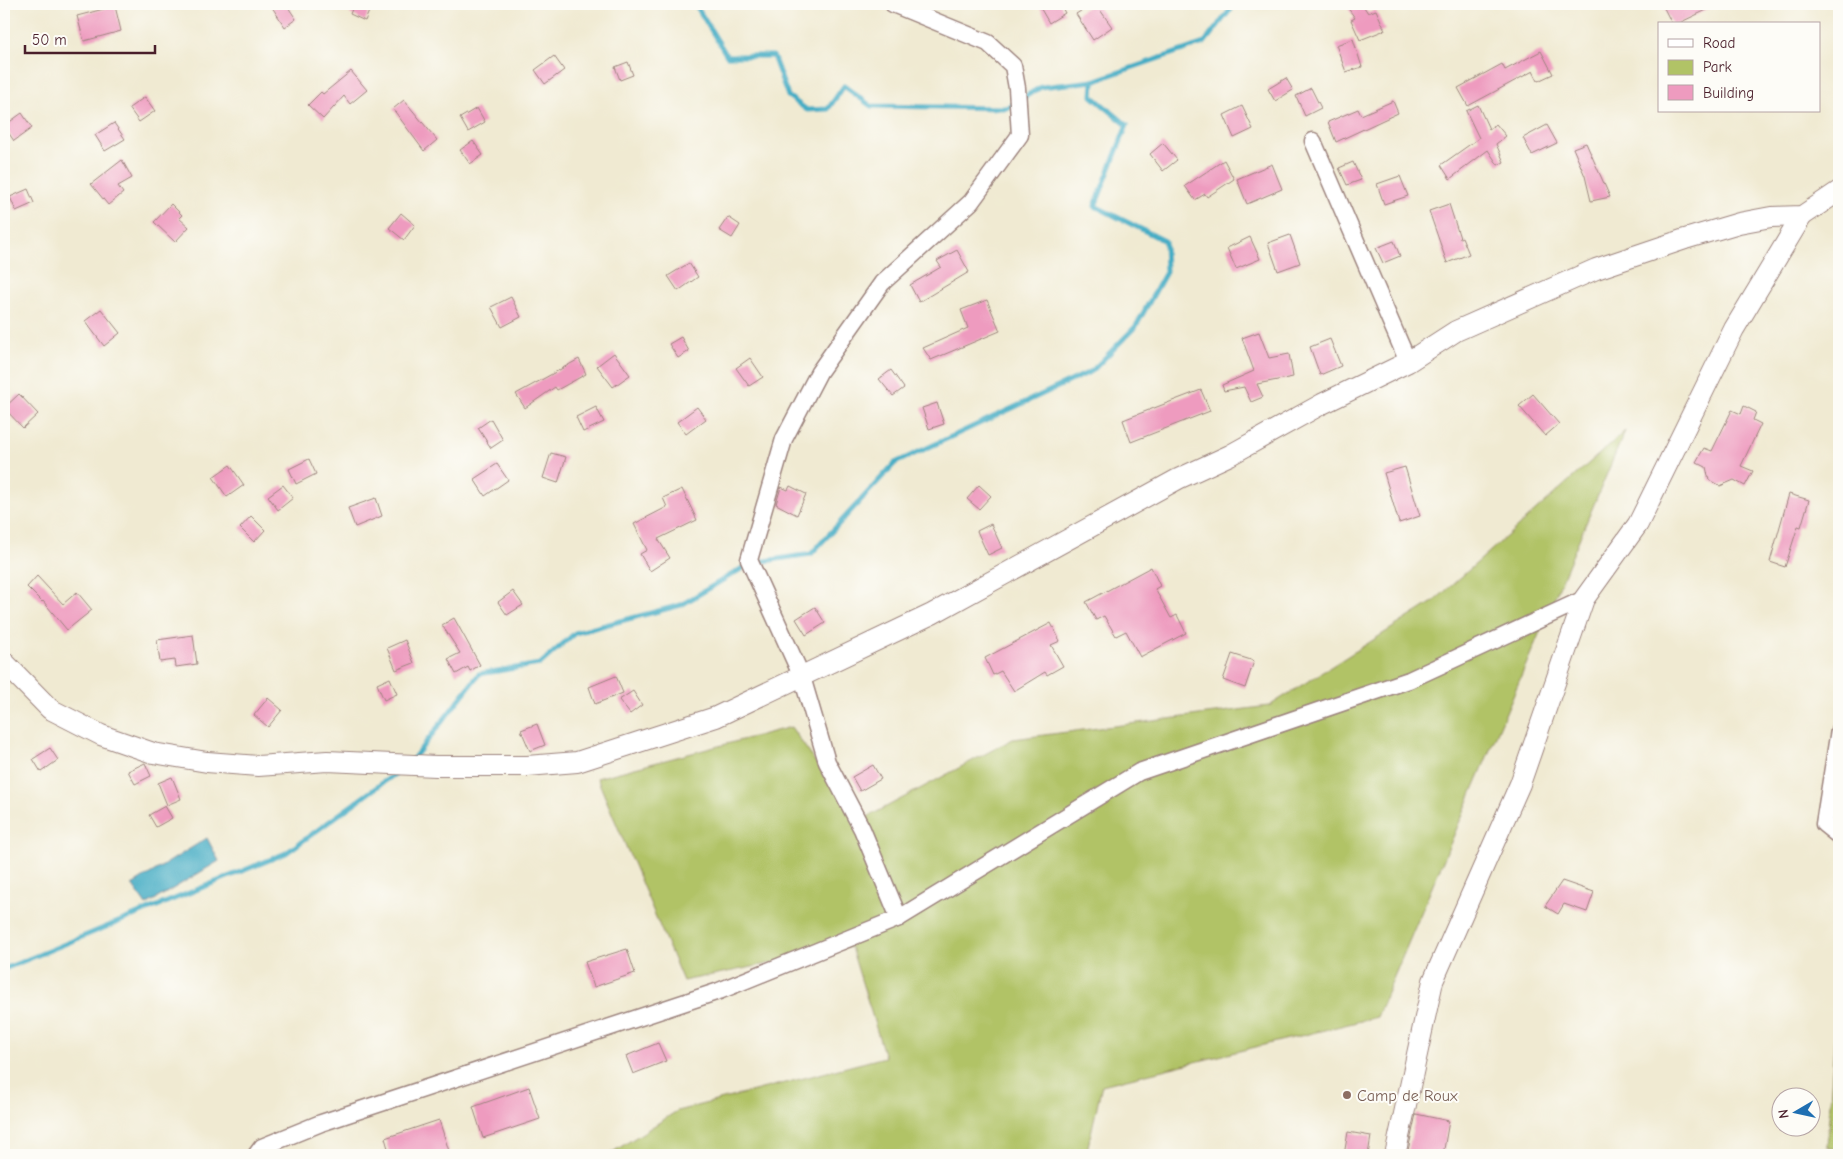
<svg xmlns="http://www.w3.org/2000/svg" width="1843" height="1159" viewBox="0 0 1843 1159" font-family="'Comic Neue',sans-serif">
<rect width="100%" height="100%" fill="#fdfcf7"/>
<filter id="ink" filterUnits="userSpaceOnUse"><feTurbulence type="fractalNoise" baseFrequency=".02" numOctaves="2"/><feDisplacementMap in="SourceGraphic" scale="10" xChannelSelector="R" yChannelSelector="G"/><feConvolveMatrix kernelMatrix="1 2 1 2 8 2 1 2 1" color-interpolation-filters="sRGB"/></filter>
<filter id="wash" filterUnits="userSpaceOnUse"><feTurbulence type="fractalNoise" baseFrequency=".0096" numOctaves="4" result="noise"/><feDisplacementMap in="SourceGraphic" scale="20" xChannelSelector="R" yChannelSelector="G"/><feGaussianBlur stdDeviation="1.12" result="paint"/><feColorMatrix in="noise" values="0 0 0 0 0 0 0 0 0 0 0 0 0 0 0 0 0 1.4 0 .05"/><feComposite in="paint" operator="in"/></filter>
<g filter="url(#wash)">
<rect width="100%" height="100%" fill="#f0ead2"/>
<g fill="#b1c366" stroke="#7e7148">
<path d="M1625 431 1377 1017 1102 1085 1086 1155H608L677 1111 885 1057 851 947 683 981 597 778 791 727 858 822 1013 739 1269 706 1433 602Z"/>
<path d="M1839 973V1152L1827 1146Z"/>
</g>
<path fill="#46adc5" stroke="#486678" d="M207 838 219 861 146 905 132 885Z"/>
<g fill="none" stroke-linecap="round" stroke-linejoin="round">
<g stroke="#46adc5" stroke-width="5">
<path d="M695 4 727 56H773L788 96 807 110 828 109 844 86 871 106 1006 108 1041 87 1093 81 1204 43 1235 4"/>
<path d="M413 759 479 674 540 664 575 633 681 605 751 563 811 554 895 463 1092 371 1136 326 1166 272 1165 241 1095 206 1127 125 1092 96 1093 81"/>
<path d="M4 969 286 853 399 771"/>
</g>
</g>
<g id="blocks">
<g fill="#ee9bbf">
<path d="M270 4H286L296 19 285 27Z"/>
<path d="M354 4H372L365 21 350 14Z"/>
<path d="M1038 4H1060L1065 13 1049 23Z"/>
<path d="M1092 4H1096L1112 27 1093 40 1076 14Z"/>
<path d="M1345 4H1362L1368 13 1376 10 1385 30 1360 40 1351 20 1355 18Z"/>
<path d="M1673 4H1719L1677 24H1672L1664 8Z"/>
<path d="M115 6 121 31 84 41 77 16Z"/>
<path d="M1353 39 1362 67 1346 72 1336 45Z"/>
<path d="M1541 51 1553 74 1538 81 1533 71 1468 106 1458 88 1502 64 1505 70Z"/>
<path d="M554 56 564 70 545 84 535 70Z"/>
<path d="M628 62 633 75 620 80 615 67Z"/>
<path d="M351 71 367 90 350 104 344 96 323 119 308 105 321 92 323 94Z"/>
<path d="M1286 78 1293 90 1275 101 1268 89Z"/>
<path d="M1311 88 1321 108 1305 116 1296 96Z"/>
<path d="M145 97 155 111 139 122 129 108Z"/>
<path d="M404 100 437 140 424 151 393 109Z"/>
<path d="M1393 101 1398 113 1336 142 1328 122 1358 109 1361 115Z"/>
<path d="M1478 105 1489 129 1496 124 1506 136 1496 144 1504 162 1498 165 1488 150 1450 179 1441 165 1479 138 1466 111Z"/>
<path d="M1242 106 1253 129 1234 138 1224 115Z"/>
<path d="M477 108 485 122 468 132 460 118Z"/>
<path d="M22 113 32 128 14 141 4 126Z"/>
<path d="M114 123 125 139 105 151 95 135Z"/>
<path d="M1547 125 1557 143 1532 155 1523 138Z"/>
<path d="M473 141 483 155 470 164 460 150Z"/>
<path d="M1163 143 1177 160 1163 171 1150 154Z"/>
<path d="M1586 143 1610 197 1591 201 1585 176 1573 148Z"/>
<path d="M122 160 132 178 118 186 123 193 108 205 91 184Z"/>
<path d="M1224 160 1234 179 1207 197 1205 194 1195 200 1185 186Z"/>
<path d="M1353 162 1361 180 1347 185 1339 168Z"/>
<path d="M1272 164 1282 189 1247 204 1237 179Z"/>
<path d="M1400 176 1408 196 1384 204 1377 184Z"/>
<path d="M28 189 34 203 16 211 10 197Z"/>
<path d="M171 204 182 215 179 218 189 227 175 242 154 222Z"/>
<path d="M1449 204 1460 238 1462 237 1469 254 1447 263 1429 211Z"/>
<path d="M401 213 415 225 404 240 389 228Z"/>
<path d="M728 217 740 225 732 238 719 230Z"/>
<path d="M1290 235 1300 263 1278 271 1268 243Z"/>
<path d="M1250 237 1260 259 1236 269 1227 248Z"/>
<path d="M1394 241 1400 256 1383 263 1376 248Z"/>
<path d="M957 250 969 272 919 302 910 285 941 267 937 261Z"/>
<path d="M689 263 698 277 678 291 668 276Z"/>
<path d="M511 297 521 317 502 327 491 307Z"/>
<path d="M987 300 1000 331 931 360 923 348 968 328 961 310Z"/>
<path d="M101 309 120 333 104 346 85 321Z"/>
<path d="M1259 332 1269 358 1289 354 1293 377 1257 384 1263 397 1251 402 1244 387 1224 391 1222 385 1254 371 1242 338Z"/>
<path d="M681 337 689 351 678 358 669 344Z"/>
<path d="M1330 339 1341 366 1320 375 1310 347Z"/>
<path d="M614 353 630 375 613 387 597 366Z"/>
<path d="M750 358 763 377 749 386 736 368Z"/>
<path d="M579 359 586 374 557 390 555 387 525 408 516 394Z"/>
<path d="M891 370 904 388 893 396 879 379Z"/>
<path d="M1201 390 1210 411 1131 442 1123 420Z"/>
<path d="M19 394 38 414 23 428 4 408Z"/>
<path d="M1533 394 1559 424 1545 436 1519 406Z"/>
<path d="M937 403 944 424 929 429 922 408Z"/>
<path d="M1744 406 1756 412 1753 420 1761 424 1741 466 1753 471 1745 486 1734 480 1720 486 1709 480 1706 467 1696 462 1704 448 1712 451 1732 410 1741 414Z"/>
<path d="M596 407 604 422 583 432 576 417Z"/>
<path d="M697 407 706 419 686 434 677 422Z"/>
<path d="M491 419 503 440 491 448 478 428Z"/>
<path d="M551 453 566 457 558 483 543 478Z"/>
<path d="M309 459 316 474 296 484 289 469Z"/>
<path d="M497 464 508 480 485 496 474 479Z"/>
<path d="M230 465 244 485 227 497 213 477Z"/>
<path d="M1405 467 1420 516 1399 523 1384 473Z"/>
<path d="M283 485 293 498 278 510 268 496Z"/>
<path d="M979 485 991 496 979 509 967 499Z"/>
<path d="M790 486 806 494 797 515 776 504 781 487 788 490Z"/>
<path d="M682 489 697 520 658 539 670 558 650 571 640 554 647 550 634 524 667 507 663 498Z"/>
<path d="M1789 494 1809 500 1801 527 1798 526 1785 567 1770 562Z"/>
<path d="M376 498 382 516 355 527 348 508Z"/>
<path d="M251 516 265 530 254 542 240 528Z"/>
<path d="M991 524 1002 548 988 555 977 531Z"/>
<path d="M1151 567 1160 586 1155 589 1171 618 1177 615 1186 633 1140 657 1126 631 1116 636 1104 616 1096 620 1086 602Z"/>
<path d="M37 576 63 604 77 592 92 610 67 630 43 601 42 602 27 587Z"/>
<path d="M513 591 523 605 507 615 498 602Z"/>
<path d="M815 607 825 623 806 635 796 619Z"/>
<path d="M454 618 480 665 470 671 468 667 456 674 448 659 460 653 442 625Z"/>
<path d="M1051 623 1060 641 1051 645 1063 666 1047 675 1045 672 1014 691 1001 671 993 675 985 658Z"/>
<path d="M193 635 197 664 176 667 175 660 160 662 157 640Z"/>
<path d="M405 640 414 663 396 670 387 648Z"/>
<path d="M1232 654 1254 661 1245 688 1223 680Z"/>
<path d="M616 676 623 693 595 704 589 687Z"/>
<path d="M390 678 397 694 384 700 377 684Z"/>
<path d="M633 691 642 705 630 714 619 700Z"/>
<path d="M268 698 282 710 268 727 254 715Z"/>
<path d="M537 724 545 745 530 751 521 730Z"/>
<path d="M50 748 58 760 41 772 33 759Z"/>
<path d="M145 763 151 776 135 784 128 771Z"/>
<path d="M873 765 881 779 860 791 852 777Z"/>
<path d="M172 777 181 799 167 805 158 783Z"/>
<path d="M165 806 172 818 156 827 149 815Z"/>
<path d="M1562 881 1594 892 1587 912 1564 904 1558 914 1545 906Z"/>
<path d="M627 949 635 973 594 987 585 962Z"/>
<path d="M658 1043 666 1061 633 1074 626 1056Z"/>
<path d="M529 1087 540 1119 483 1138 473 1107Z"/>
<path d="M1416 1114 1449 1121 1443 1155H1407Z"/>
<path d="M439 1120 449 1151 436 1155H390L385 1138Z"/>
<path d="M1348 1132 1371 1136 1368 1155H1344Z"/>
</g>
</g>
</g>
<g filter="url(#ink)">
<use href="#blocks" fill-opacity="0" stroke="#9d847e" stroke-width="1"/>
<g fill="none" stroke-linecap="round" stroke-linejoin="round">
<defs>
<g id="minor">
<path d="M893 4 988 43 1013 66 1017 88 1020 135 971 202 882 283 819 372 784 439 749 560 802 677 827 762 862 829 899 918"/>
<path d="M1313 141 1408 362"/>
<path d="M1839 730 1824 824 1839 836"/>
<path d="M256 1155 262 1147 321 1123 719 991 899 918 1139 772 1409 680 1584 599"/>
</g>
<g id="tertiary">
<path d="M4 662 50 709 101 735 153 753 207 762 258 766 327 761 436 766H527L577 762 716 717 932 614 1178 479 1230 455 1322 404 1408 362 1456 331 1596 269 1685 239 1739 223 1771 217 1802 216 1839 191"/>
<path d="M1395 1155 1433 981 1520 784 1584 599 1638 524 1734 329 1802 216"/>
</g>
</defs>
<use href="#minor" stroke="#9d847e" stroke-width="19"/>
<use href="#tertiary" stroke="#9d847e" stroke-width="22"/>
<use href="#minor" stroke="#fff" stroke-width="16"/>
<use href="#tertiary" stroke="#fff" stroke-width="20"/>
</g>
</g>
<circle fill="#8d6e63" stroke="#fdfcf7" stroke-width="2" cx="1347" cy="1095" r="5"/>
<g text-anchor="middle" stroke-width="4" stroke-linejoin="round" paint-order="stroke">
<g font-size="16" fill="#785e54" stroke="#fdfcf7" text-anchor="start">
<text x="1357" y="1101">Camp de Roux</text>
</g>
</g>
<rect width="1843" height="1159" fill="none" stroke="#fdfcf7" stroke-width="20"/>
<rect x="1658" y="22" width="162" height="90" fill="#fdfcf7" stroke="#b5a4a5"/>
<rect x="1668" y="39" width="25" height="8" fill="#ffffff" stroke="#b5a4a5"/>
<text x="1703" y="48" font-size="15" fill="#4a1f2b">Road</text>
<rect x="1668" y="60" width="25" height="15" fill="#b1c366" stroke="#b5a4a5"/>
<text x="1703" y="72" font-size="15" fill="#4a1f2b">Park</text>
<rect x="1668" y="85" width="25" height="15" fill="#ee9bbf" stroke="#b5a4a5"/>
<text x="1703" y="98" font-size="15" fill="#4a1f2b">Building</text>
<g transform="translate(1796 1112) rotate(261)"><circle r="24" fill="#fdfcf7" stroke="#b5a4a5"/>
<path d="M0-4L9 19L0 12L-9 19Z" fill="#1f6fb2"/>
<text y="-8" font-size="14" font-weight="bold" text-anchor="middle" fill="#4a1f2b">N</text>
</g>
<path d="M25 45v8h130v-8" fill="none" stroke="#4a1f2b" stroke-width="2.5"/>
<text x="32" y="45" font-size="15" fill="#4a1f2b" stroke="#fdfcf7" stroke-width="4" paint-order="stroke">50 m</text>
</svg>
